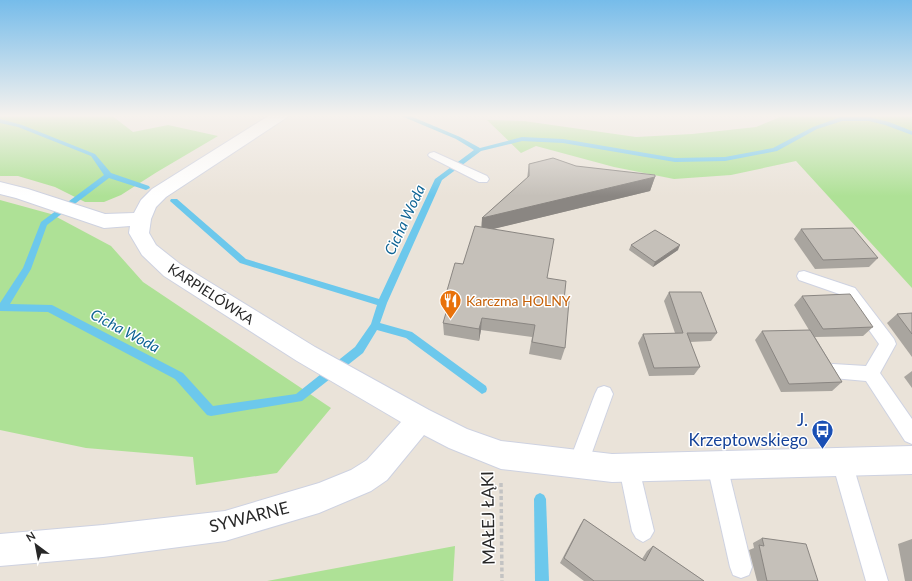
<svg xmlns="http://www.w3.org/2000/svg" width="912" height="581" viewBox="0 0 912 581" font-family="Lato,sans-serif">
<rect width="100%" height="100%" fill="#eae3d9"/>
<g fill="#aee196">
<path d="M0 115H111L133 132 168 125 218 136 157 172 121 195 104 202H85L55 187 18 176H0Z"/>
<path d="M785 115H904L912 117V288L796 161 731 175 674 179 614 167 536 146 521 153 487 120 524 121 636 137 692 134 756 127Z"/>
<path d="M0 200 51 214 111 246 143 282 331 408 277 473 196 485 193 457 86 448 0 430Z"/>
<path d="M455 546 453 581H267Z"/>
</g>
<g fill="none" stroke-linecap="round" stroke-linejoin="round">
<g fill="#6cc8ec" fill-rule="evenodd">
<path d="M399 115H408L460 137 480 148 522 137 563 139 675 158 725 157 773 148 813 127 841 117H869L889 122 912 131V135L885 125 869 121H842L817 129 777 151 725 161 675 162 563 143 522 141 481 151 442 180 387 303 380 323 412 332 486 386 487 389 486 392 482 394 406 338 377 330 363 353 302 401 211 416 207 415 175 379 48 312 0 311V303L23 268 41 222 104 175 91 156 18 127 0 123V119L22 125 95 154 111 173 149 186 150 188 146 190 109 178 47 225 31 269 10 304 52 305 183 373 213 406 296 394 355 347 371 324 377 305 240 263 170 201 171 199H177L246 259 379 299 435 179 474 150 456 139Z"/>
<path d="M540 493 544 495 546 499 549 581H535L534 499 536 495Z"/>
</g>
<defs>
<g id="service">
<path d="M434 152 487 176 489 179 487 182H479L430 157 428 155 430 153Z"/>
<path d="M804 271 855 288 894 339 896 344 880 373 912 419V444L905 441 866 381 833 378 827 376 824 371 827 366 833 364 866 366 879 344 845 296 799 280 797 276 799 272Z"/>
<path d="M604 386 610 388 613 394 585 472 578 475 571 472 568 465 595 394 598 388Z"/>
<path d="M842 452 849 455 852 462 888 581H866L832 462 835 455Z"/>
<path d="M717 455 724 458 727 465 752 567 749 575 741 578 733 575 730 567 707 465 710 458Z"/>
<path d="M629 458 636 461 639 468 654 531 650 538 643 542 636 538 632 531 619 468 622 461Z"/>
</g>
<path id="minor" d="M270 115H289L286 118 166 197 156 207 151 219 149 233 156 245 180 264 315 347 429 410 467 429 501 441 612 454 912 446V474L612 482 501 469 449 448 424 435 387 480 371 491 319 513 225 541 103 557 0 566V534L103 525 225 511 319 483 351 470 367 460 401 422 297 361 164 276 142 255 129 233 130 226 104 228 16 198 0 194V182L28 189 105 214 134 213 141 200 152 189Z"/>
</defs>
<use href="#service" stroke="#ced2e1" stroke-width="2"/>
<use href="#minor" stroke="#ced2e1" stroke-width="2"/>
<path stroke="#c3c3c3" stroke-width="3.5" stroke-dasharray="4 2.5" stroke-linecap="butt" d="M501 483 502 581"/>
<use href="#service" fill="#fff" fill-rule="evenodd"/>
<use href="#minor" fill="#fff" fill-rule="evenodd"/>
</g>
<g fill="#a9a59f">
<path d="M529 164 576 166 655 177 650 191 492 229 547 278 564 300 565 348 561 360 529 354 532 337 481 330 479 341 444 335 443 323 448 308 446 307V294L463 264 482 227V218L527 178Z"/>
<path d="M801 229 878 258 869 267 815 269 794 239Z"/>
<path d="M631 245 678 250 653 267 629 250Z"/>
<path d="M669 292 717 333 711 341 690 342 700 367 694 375 649 376 638 343 643 334 675 333 664 301Z"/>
<path d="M802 296 873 327 863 336 815 337 842 382 832 391 781 392 755 340 762 331 809 330 794 305Z"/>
<path d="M912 313V357L887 323 897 314Z"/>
<path d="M912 371V388L904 377Z"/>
<path d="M584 519 642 559 647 551 653 546 704 581H584L560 563 580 525Z"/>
<path d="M762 538 818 581H757L749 550 754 548 753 543Z"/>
<path d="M912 539V581H905L898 544Z"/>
</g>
<g fill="#8a8682">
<path d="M655 177 650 191 481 232 482 218Z"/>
<path d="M680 245 678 250 653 267 655 262Z"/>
<path d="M482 318 481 330 479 341V329Z"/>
</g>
<g fill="#c5c0b9" stroke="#8a8682">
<path d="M553 158 576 166 655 175V177L482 218 529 176V164Z"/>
<path d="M475 226 554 239 547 278 566 281 564 300 569 301 565 348 532 342 535 325 482 318 479 329 443 323 450 299 446 294 455 263 463 264Z"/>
<path d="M853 228 878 258 823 260 801 229Z"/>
<path d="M655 230 680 245 655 262 631 245Z"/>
<path d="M669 292H701L717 333H687L700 367 654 368 643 334 683 333Z"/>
<path d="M850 294 873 327 823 329 802 296Z"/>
<path d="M912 313V334L897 314Z"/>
<path d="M810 330 842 382 789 384 762 331Z"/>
<path d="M584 519 645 561 653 546 704 581H594L564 558Z"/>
<path d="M762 538 806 544 818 581H767L759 545 764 546Z"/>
</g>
<linearGradient id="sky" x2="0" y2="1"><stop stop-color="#76bcea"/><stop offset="0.59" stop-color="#f6f2ee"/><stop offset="1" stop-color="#f6f2ee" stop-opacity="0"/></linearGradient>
<rect width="912" height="196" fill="url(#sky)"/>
<defs>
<symbol id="restaurant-pin" viewBox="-11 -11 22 30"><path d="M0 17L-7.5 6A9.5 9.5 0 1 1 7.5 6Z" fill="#e8710a" stroke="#fff"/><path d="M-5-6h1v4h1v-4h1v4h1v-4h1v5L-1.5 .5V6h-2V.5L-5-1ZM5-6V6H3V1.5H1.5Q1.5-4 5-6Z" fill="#fff"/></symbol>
<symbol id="bus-pin" viewBox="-11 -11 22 30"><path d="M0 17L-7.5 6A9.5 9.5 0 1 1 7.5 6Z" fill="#1a4fb4" stroke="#fff"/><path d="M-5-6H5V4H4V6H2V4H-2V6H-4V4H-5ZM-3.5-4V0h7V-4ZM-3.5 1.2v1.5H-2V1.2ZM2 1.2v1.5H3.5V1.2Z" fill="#fff"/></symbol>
</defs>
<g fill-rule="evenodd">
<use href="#restaurant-pin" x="438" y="288" width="25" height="34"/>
<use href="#bus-pin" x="810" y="418" width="25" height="34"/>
</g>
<g text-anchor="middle" stroke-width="3" stroke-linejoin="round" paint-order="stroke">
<g font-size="14" fill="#282828" stroke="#fff">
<text transform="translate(211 294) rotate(33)" y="5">KARPIELÓWKA</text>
</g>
<g font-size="14" fill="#c56008" stroke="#fff" text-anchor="start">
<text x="466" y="306">Karczma HOLNY</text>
</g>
<g font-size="15" font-style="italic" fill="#0f6494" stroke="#fff">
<text transform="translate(405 220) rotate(-65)" y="5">Cicha Woda</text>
<text transform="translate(125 331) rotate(28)" y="5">Cicha Woda</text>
</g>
<g font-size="17" fill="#164399" stroke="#fff" text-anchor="end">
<text x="808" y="426">J.<tspan x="808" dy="20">Krzeptowskiego</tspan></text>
</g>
<g font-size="17" fill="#282828" stroke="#fff">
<text transform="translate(249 517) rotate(-14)" y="6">SYWARNE</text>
<text transform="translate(488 518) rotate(-91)" y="6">MAŁEJ ŁĄKI</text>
</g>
</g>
<g transform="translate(36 545) rotate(328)" stroke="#ffffff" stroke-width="3" paint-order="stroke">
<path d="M0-3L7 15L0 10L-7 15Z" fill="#282828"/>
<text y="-6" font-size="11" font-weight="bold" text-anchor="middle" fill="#282828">N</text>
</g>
</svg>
